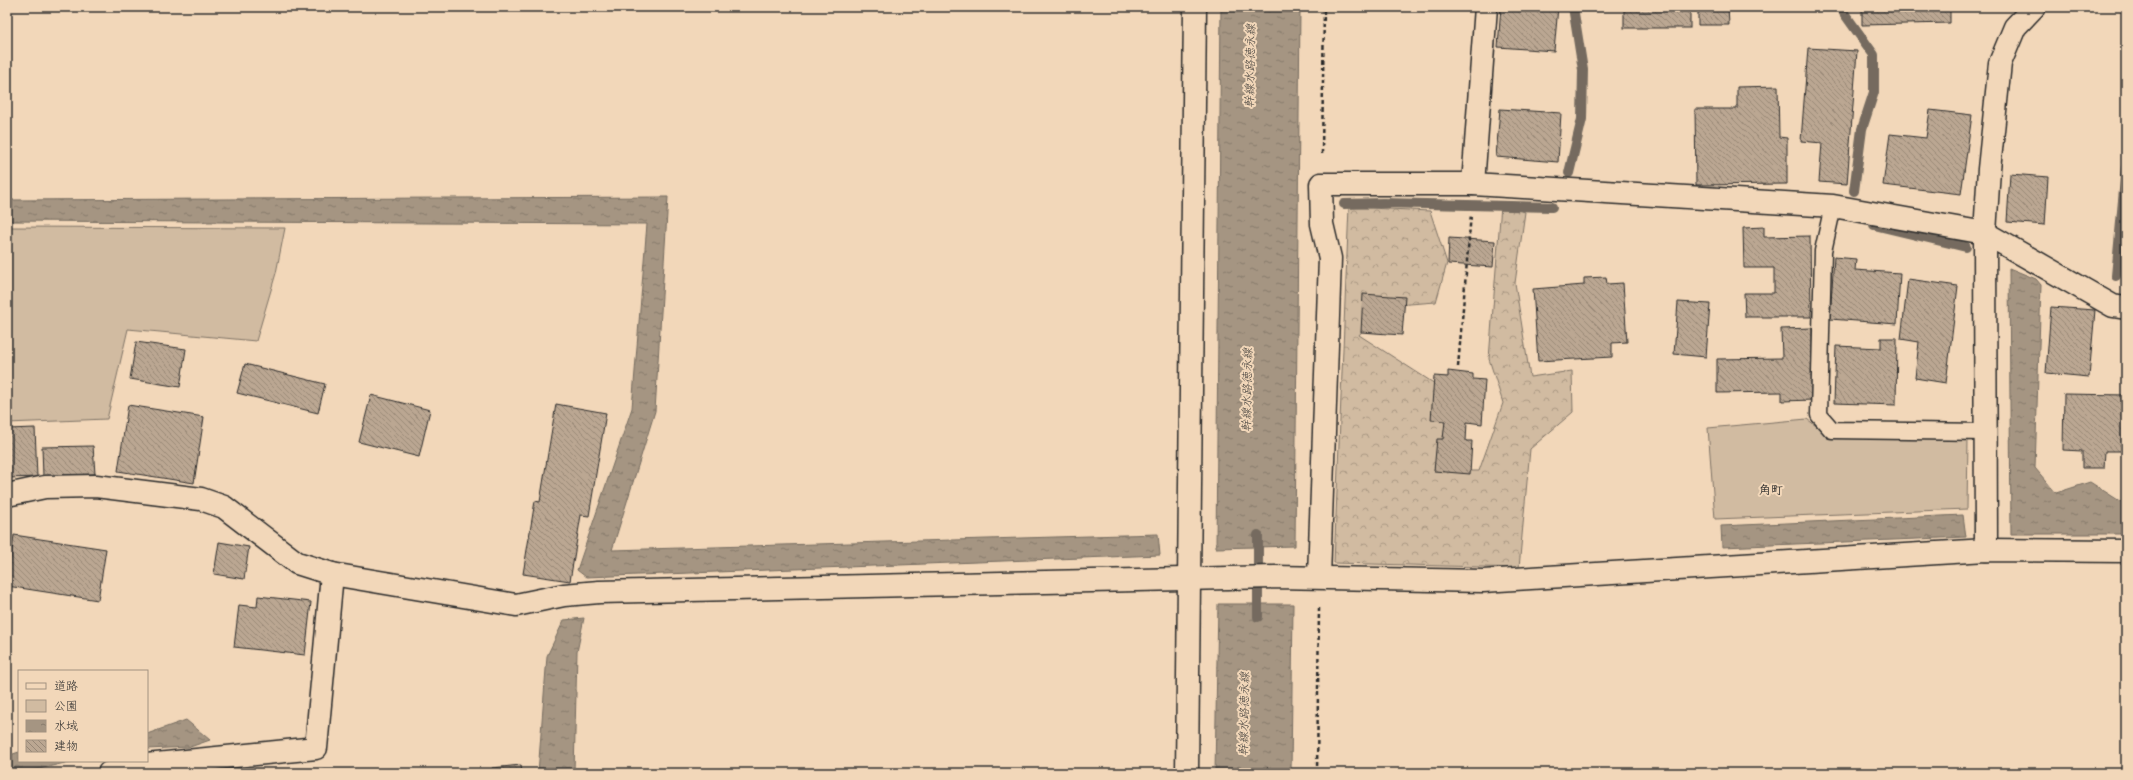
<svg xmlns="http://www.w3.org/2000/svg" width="2133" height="780" viewBox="0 0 2133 780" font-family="Pangolin,'Klee One',sans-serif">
<defs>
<pattern id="forest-crowns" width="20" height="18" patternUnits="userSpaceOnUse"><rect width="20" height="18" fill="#d1bba1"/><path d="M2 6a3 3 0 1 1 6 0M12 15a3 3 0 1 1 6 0" fill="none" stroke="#aa9883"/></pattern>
<pattern id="water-ripples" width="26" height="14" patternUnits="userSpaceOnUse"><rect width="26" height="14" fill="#a59582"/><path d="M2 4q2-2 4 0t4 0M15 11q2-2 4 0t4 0" fill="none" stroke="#877a6b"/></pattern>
<pattern id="building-back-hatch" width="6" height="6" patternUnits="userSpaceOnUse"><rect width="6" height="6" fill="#bba792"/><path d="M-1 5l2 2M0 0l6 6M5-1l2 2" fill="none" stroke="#988877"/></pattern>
</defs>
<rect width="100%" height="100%" fill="#f2d7b9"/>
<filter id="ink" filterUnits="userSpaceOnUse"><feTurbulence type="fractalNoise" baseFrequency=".025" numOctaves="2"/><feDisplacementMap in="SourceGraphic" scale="8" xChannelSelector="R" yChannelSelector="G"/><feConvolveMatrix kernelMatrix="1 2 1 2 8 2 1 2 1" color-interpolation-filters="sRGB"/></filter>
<g filter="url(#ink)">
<g fill="#d1bba1" stroke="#7e7366">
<path d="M7 227 285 228 276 273 256 341 128 329 107 419 7 423Z"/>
<path d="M1807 419 1832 438 1968 439 1967 509 1715 519 1708 428Z"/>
</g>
<path fill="url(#forest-crowns)" stroke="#7e7366" d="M1501 205 1525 212 1515 283 1530 377 1572 371 1573 412 1530 449 1519 568 1334 563 1349 207 1430 211 1447 263 1436 302 1383 306 1359 335 1446 391 1447 471H1479L1503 403 1489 359Z"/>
<g fill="url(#water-ripples)" stroke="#746b5f">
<path d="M1221 7H1300L1295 546 1216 548Z"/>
<path d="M668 197 655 411 612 550 1158 534 1160 555 586 577 577 570 632 408 647 224 7 221V200Z"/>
<path d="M2009 268 2036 279 2041 285 2035 468 2056 493 2090 482 2126 505V534H2011Z"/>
<path d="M1963 515 1966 537 1722 547 1721 526Z"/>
<path d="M1218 604H1293L1291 773H1215Z"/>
<path d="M584 618 577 652 574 773H538L547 656 564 620Z"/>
<path d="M186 720 210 740 190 747 147 749V734Z"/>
<path d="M19 752V761H75C52 765 30 773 7 773V756Z"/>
</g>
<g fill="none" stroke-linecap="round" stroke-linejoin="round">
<g stroke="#746b5f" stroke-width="10">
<path d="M1843 7 1844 13 1874 55V92L1862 129 1854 191"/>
<path d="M1569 173 1582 119 1583 70 1573 7"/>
<path d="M1344 204 1383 203 1552 207"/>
<path d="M1874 225 1966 247"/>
<path d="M2116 276 2126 168"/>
<path d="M1258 617V535"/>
</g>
</g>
<g fill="url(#building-back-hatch)" stroke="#2b2b2b">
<path d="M1501 7H1558L1554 51 1498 47Z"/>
<rect x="1624" y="7" width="66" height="21"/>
<path d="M1698 7H1728L1729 25H1698Z"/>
<path d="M1862 7H1950V23L1862 25Z"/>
<path d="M1808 48 1857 51 1847 184 1819 182 1822 143 1801 141Z"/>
<path d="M1778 86 1779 137 1787 138V184L1696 185 1695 109H1737V87Z"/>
<path d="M1500 109 1561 113 1558 162 1496 157Z"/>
<path d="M1930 110 1972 115 1961 194 1883 185 1890 134 1926 138Z"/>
<path d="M2010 174 2048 177 2045 225 2007 222Z"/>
<path d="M1764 227V237L1810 236 1811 317H1745L1744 293H1774V268H1744L1743 228Z"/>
<path d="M1449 238 1495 241 1493 267 1448 264Z"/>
<path d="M1834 257 1856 259 1855 270 1900 273 1897 324 1830 319Z"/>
<path d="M1606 277 1607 284 1623 283 1627 342 1612 343V357L1538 361 1533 289 1584 285V278Z"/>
<path d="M1908 279 1958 286 1946 383 1915 378 1919 342 1901 339Z"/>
<path d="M1363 294 1405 297 1402 335 1361 332Z"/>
<path d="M1678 302 1710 304 1706 357 1674 354Z"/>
<path d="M2051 307 2095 310 2089 377 2046 373Z"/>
<path d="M1812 328 1813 400 1782 401V392L1717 393V359L1782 358 1781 329Z"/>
<path d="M1881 338H1897L1896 405 1834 403 1836 346 1881 348Z"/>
<path d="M136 342 186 349 180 387 130 379Z"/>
<path d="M245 364 325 384 318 413 237 393Z"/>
<path d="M1448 371 1473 374V379L1485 380 1482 424 1467 422 1466 441H1472L1470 474 1434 471 1437 439H1443L1445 421 1431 420 1434 376 1448 377Z"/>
<path d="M2064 394 2126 395V451H2105L2104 468H2082V451L2063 450Z"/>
<path d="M371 395 430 410 419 457 359 442Z"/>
<path d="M556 404 606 413 589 516 581 515 570 581 523 574 535 501 540 502Z"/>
<path d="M128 405 204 417 194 483 118 471Z"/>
<path d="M35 428 37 477 7 478V429Z"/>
<path d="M93 446 95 474 43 476 42 447Z"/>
<path d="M14 535 106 549 98 600 7 586Z"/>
<path d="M219 542 249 547 244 579 214 574Z"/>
<path d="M258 596 311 602 305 655 234 647 239 605 257 607Z"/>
<path d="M521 765 522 773H492V768Z"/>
<rect x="324" y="770" width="27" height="3"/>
</g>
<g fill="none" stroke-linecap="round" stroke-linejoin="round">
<defs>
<path id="lane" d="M1833 206 1823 251 1819 415 1832 430 1986 432"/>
<g id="street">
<path d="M1473 184 1486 7"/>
<path d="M7 495 45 487 96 486 201 499 224 507 297 563 332 574 516 605 564 595 599 592 1275 577 1483 581 1986 550 2126 551"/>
<path d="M1986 550 1985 233 1989 169 2000 63 2015 27 2034 7"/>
<path d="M1319 577 1330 258 1322 224 1321 184H1473L1833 206 1985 233 2113 306 2126 308"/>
<path d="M109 773 136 766 316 748 332 574"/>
<path d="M1187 773 1195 7"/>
</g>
</defs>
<use href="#lane" stroke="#2b2b2b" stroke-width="19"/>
<use href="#street" stroke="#2b2b2b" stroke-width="25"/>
<g stroke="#2b2b2b" stroke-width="2.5" stroke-dasharray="4 3" stroke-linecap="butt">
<path d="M1322 154 1324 7"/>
<path d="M1458 367 1471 214"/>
<path d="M1317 773 1319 608"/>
</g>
<use href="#lane" stroke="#f2d7b9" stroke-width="16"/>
<use href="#street" stroke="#f2d7b9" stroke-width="22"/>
</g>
</g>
<g text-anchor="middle" stroke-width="4" stroke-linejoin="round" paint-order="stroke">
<g font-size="12" font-style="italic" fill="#4a4641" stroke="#f2d7b9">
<text transform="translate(1250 66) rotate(-89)" y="4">幹線水路徳永線</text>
<text transform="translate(1247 390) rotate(-89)" y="4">幹線水路徳永線</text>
<text transform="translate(1244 714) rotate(-89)" y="4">幹線水路徳永線</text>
</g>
<g font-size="12" font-weight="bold" fill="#2b2b2b" stroke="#f2d7b9">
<text x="1771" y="494">角町</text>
</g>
</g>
<rect width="2133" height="780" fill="none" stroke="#f2d7b9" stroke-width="24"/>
<rect x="12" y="12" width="2109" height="756" fill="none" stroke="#2b2b2b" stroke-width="1.5" filter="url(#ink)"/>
<rect x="18" y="670" width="130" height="92" fill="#f2d7b9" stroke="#a29280"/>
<rect x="26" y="683" width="20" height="6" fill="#f2d7b9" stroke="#a29280"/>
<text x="54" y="690" font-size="12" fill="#2b2b2b">道路</text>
<rect x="26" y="700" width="20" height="12" fill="#d1bba1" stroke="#a29280"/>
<text x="54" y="710" font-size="12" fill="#2b2b2b">公園</text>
<rect x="26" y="720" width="20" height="12" fill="url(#water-ripples)" stroke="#a29280"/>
<text x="54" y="730" font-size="12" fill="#2b2b2b">水域</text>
<rect x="26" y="740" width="20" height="12" fill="url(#building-back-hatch)" stroke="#a29280"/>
<text x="54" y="750" font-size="12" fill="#2b2b2b">建物</text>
</svg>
